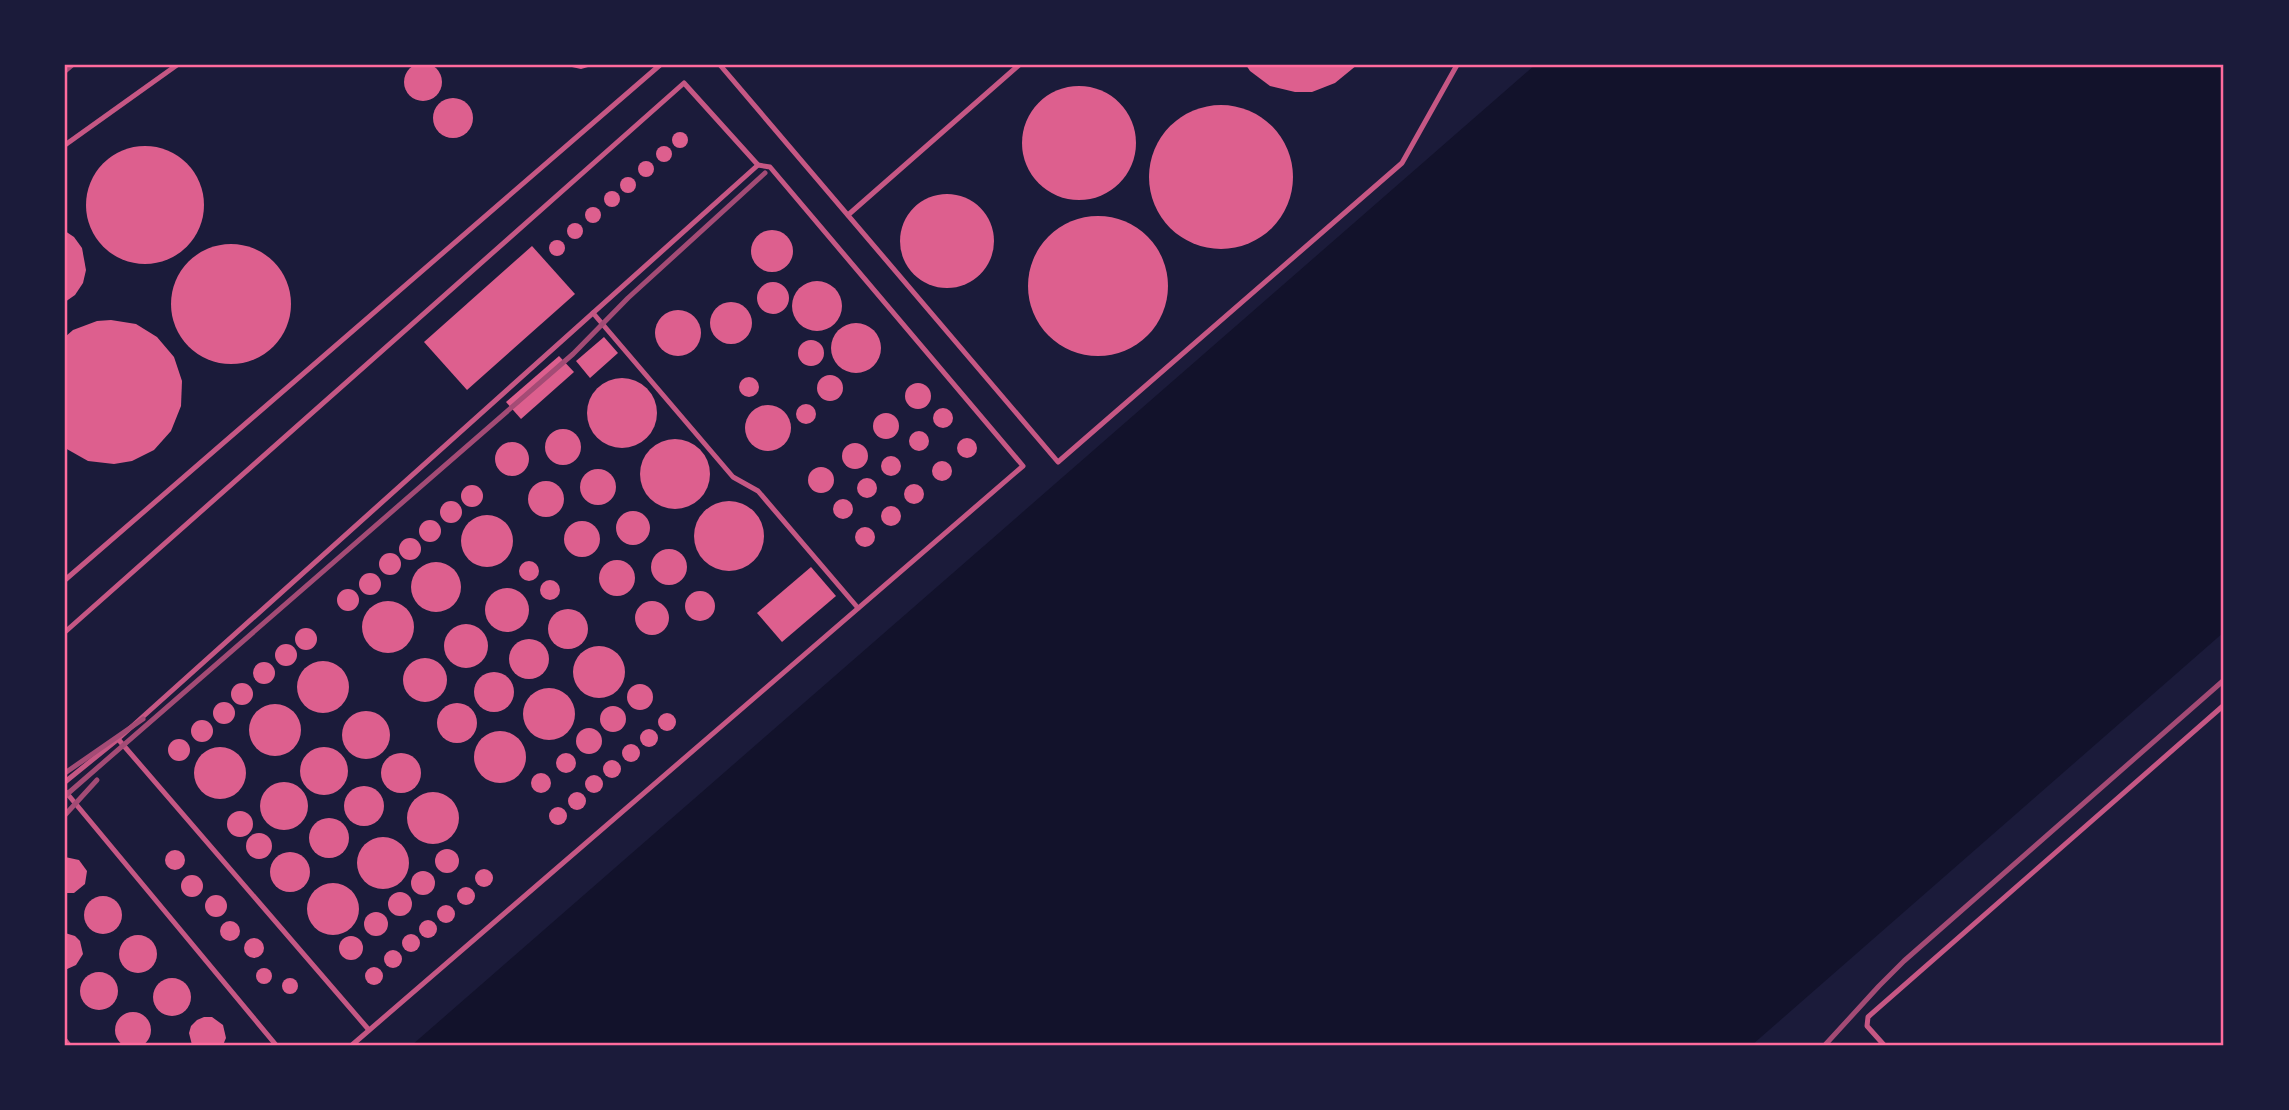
<svg xmlns="http://www.w3.org/2000/svg" width="2289" height="1110" viewBox="0 0 2289 1110" font-family="'PT Sans Narrow',sans-serif">
<rect width="100%" height="100%" fill="#1b1b3a"/>
<path fill="#12122b" d="M1535 65H2224V632L1752 1045H412Z"/>
<g fill="#dd5f8e">
<circle cx="423" cy="82" r="19"/>
<path d="M563 65H595L581 69Z"/>
<path d="M1246 65H1357L1335 83 1312 92H1295L1270 86 1250 71Z"/>
<circle cx="1079" cy="143" r="57"/>
<circle cx="453" cy="118" r="20"/>
<circle cx="1221" cy="177" r="72"/>
<circle cx="680" cy="140" r="8"/>
<circle cx="664" cy="154" r="8"/>
<circle cx="145" cy="205" r="59"/>
<circle cx="646" cy="169" r="8"/>
<circle cx="628" cy="185" r="8"/>
<circle cx="612" cy="199" r="8"/>
<circle cx="947" cy="241" r="47"/>
<circle cx="593" cy="215" r="8"/>
<circle cx="1098" cy="286" r="70"/>
<circle cx="575" cy="231" r="8"/>
<circle cx="772" cy="251" r="21"/>
<path d="M65 231 74 237 82 248 86 270 83 283 75 295 65 302Z"/>
<circle cx="557" cy="248" r="8"/>
<circle cx="231" cy="304" r="60"/>
<path d="M532 246 575 294 467 390 424 342Z"/>
<circle cx="817" cy="306" r="25"/>
<circle cx="773" cy="298" r="16"/>
<circle cx="731" cy="323" r="21"/>
<circle cx="678" cy="333" r="23"/>
<path d="M111 320 136 324 157 337 174 357 182 381 181 406 171 431 154 450 132 461 114 464 88 461 65 448V337L73 330 97 321Z"/>
<circle cx="856" cy="348" r="25"/>
<path d="M604 337 618 353 590 378 576 361Z"/>
<circle cx="811" cy="353" r="13"/>
<path d="M559 356 574 372 521 419 506 402Z"/>
<circle cx="830" cy="388" r="13"/>
<circle cx="749" cy="387" r="10"/>
<circle cx="622" cy="413" r="35"/>
<circle cx="918" cy="396" r="13"/>
<circle cx="806" cy="414" r="10"/>
<circle cx="768" cy="428" r="23"/>
<circle cx="943" cy="418" r="10"/>
<circle cx="886" cy="426" r="13"/>
<circle cx="563" cy="447" r="18"/>
<circle cx="919" cy="441" r="10"/>
<circle cx="967" cy="448" r="10"/>
<circle cx="675" cy="474" r="35"/>
<circle cx="512" cy="459" r="17"/>
<circle cx="855" cy="456" r="13"/>
<circle cx="891" cy="466" r="10"/>
<circle cx="942" cy="471" r="10"/>
<circle cx="821" cy="480" r="13"/>
<circle cx="598" cy="487" r="18"/>
<circle cx="867" cy="488" r="10"/>
<circle cx="546" cy="499" r="18"/>
<circle cx="914" cy="494" r="10"/>
<circle cx="472" cy="496" r="11"/>
<circle cx="843" cy="509" r="10"/>
<circle cx="729" cy="536" r="35"/>
<circle cx="451" cy="512" r="11"/>
<circle cx="891" cy="516" r="10"/>
<circle cx="633" cy="528" r="17"/>
<circle cx="487" cy="541" r="26"/>
<circle cx="430" cy="531" r="11"/>
<circle cx="582" cy="539" r="18"/>
<circle cx="865" cy="537" r="10"/>
<circle cx="410" cy="549" r="11"/>
<circle cx="669" cy="567" r="18"/>
<circle cx="390" cy="564" r="11"/>
<circle cx="617" cy="578" r="18"/>
<circle cx="529" cy="571" r="10"/>
<circle cx="436" cy="587" r="25"/>
<path d="M811 567 836 596 782 642 757 613Z"/>
<circle cx="370" cy="584" r="11"/>
<circle cx="550" cy="590" r="10"/>
<circle cx="507" cy="610" r="22"/>
<circle cx="348" cy="600" r="11"/>
<circle cx="700" cy="606" r="15"/>
<circle cx="652" cy="618" r="17"/>
<circle cx="388" cy="627" r="26"/>
<circle cx="568" cy="629" r="20"/>
<circle cx="466" cy="646" r="22"/>
<circle cx="306" cy="639" r="11"/>
<circle cx="529" cy="659" r="20"/>
<circle cx="286" cy="655" r="11"/>
<circle cx="599" cy="672" r="26"/>
<circle cx="425" cy="680" r="22"/>
<circle cx="323" cy="687" r="26"/>
<circle cx="264" cy="673" r="11"/>
<circle cx="494" cy="692" r="20"/>
<circle cx="242" cy="694" r="11"/>
<circle cx="640" cy="697" r="13"/>
<circle cx="549" cy="714" r="26"/>
<circle cx="224" cy="713" r="11"/>
<circle cx="457" cy="723" r="20"/>
<circle cx="275" cy="730" r="26"/>
<circle cx="613" cy="719" r="13"/>
<circle cx="366" cy="735" r="24"/>
<circle cx="667" cy="722" r="9"/>
<circle cx="202" cy="731" r="11"/>
<circle cx="589" cy="741" r="13"/>
<circle cx="649" cy="738" r="9"/>
<circle cx="500" cy="757" r="26"/>
<circle cx="179" cy="750" r="11"/>
<circle cx="631" cy="753" r="9"/>
<circle cx="220" cy="773" r="26"/>
<circle cx="324" cy="771" r="24"/>
<circle cx="566" cy="763" r="10"/>
<circle cx="401" cy="773" r="20"/>
<circle cx="612" cy="769" r="9"/>
<circle cx="541" cy="783" r="10"/>
<circle cx="594" cy="784" r="9"/>
<circle cx="284" cy="806" r="24"/>
<circle cx="364" cy="806" r="20"/>
<circle cx="577" cy="801" r="9"/>
<circle cx="433" cy="818" r="26"/>
<circle cx="558" cy="816" r="9"/>
<circle cx="240" cy="824" r="13"/>
<circle cx="329" cy="838" r="20"/>
<circle cx="259" cy="846" r="13"/>
<circle cx="383" cy="863" r="26"/>
<circle cx="447" cy="861" r="12"/>
<circle cx="175" cy="860" r="10"/>
<circle cx="290" cy="872" r="20"/>
<path d="M65 857 79 860 87 871 85 884 74 893H65Z"/>
<circle cx="484" cy="878" r="9"/>
<circle cx="423" cy="883" r="12"/>
<circle cx="192" cy="886" r="11"/>
<circle cx="333" cy="909" r="26"/>
<circle cx="466" cy="896" r="9"/>
<circle cx="400" cy="904" r="12"/>
<circle cx="216" cy="906" r="11"/>
<circle cx="103" cy="915" r="19"/>
<circle cx="446" cy="914" r="9"/>
<circle cx="376" cy="924" r="12"/>
<circle cx="428" cy="929" r="9"/>
<circle cx="230" cy="931" r="10"/>
<path d="M65 933 75 936 80 941 83 954 76 965 65 970Z"/>
<circle cx="411" cy="943" r="9"/>
<circle cx="138" cy="954" r="19"/>
<circle cx="351" cy="948" r="12"/>
<circle cx="254" cy="948" r="10"/>
<circle cx="393" cy="959" r="9"/>
<circle cx="374" cy="976" r="9"/>
<circle cx="264" cy="976" r="8"/>
<circle cx="99" cy="991" r="19"/>
<circle cx="290" cy="986" r="8"/>
<circle cx="172" cy="997" r="19"/>
<circle cx="133" cy="1030" r="18"/>
<path d="M204 1017H212L223 1025 226 1038 223 1045H192L189 1033 191 1026 197 1020Z"/>
</g>
<g fill="none" stroke-linecap="round" stroke-linejoin="round">
<g stroke="#c65784" stroke-width="5">
<path d="M720 65 1058 462 1402 163 1457 65"/>
<path d="M65 145 177 65"/>
<path d="M848 215 1019 65"/>
<path d="M593 313 733 477 758 491 858 608"/>
<path d="M65 580 660 65"/>
<path d="M65 632 684 83 758 165 770 167 1023 466 352 1045"/>
<path d="M118 739 369 1030"/>
<path d="M65 782 118 739 758 165"/>
<path d="M65 791 276 1045"/>
<path d="M65 1040 69 1045"/>
<path d="M1884 1045 1867 1026 1868 1017 2224 705"/>
</g>
<g stroke="#a44b75" stroke-width="5">
<path d="M65 71 72 65"/>
<path d="M65 773 143 719"/>
<path d="M65 796 573 354 628 298 765 173"/>
<path d="M65 815 97 780"/>
<path d="M1825 1045 1879 986 1904 961 2224 680"/>
</g>
</g>
<rect width="2289" height="1110" fill="none" stroke="#1b1b3a" stroke-width="133"/>
<rect x="66" y="66" width="2156" height="978" fill="none" stroke="#ff6b9d" stroke-width="2.5"/>
</svg>
